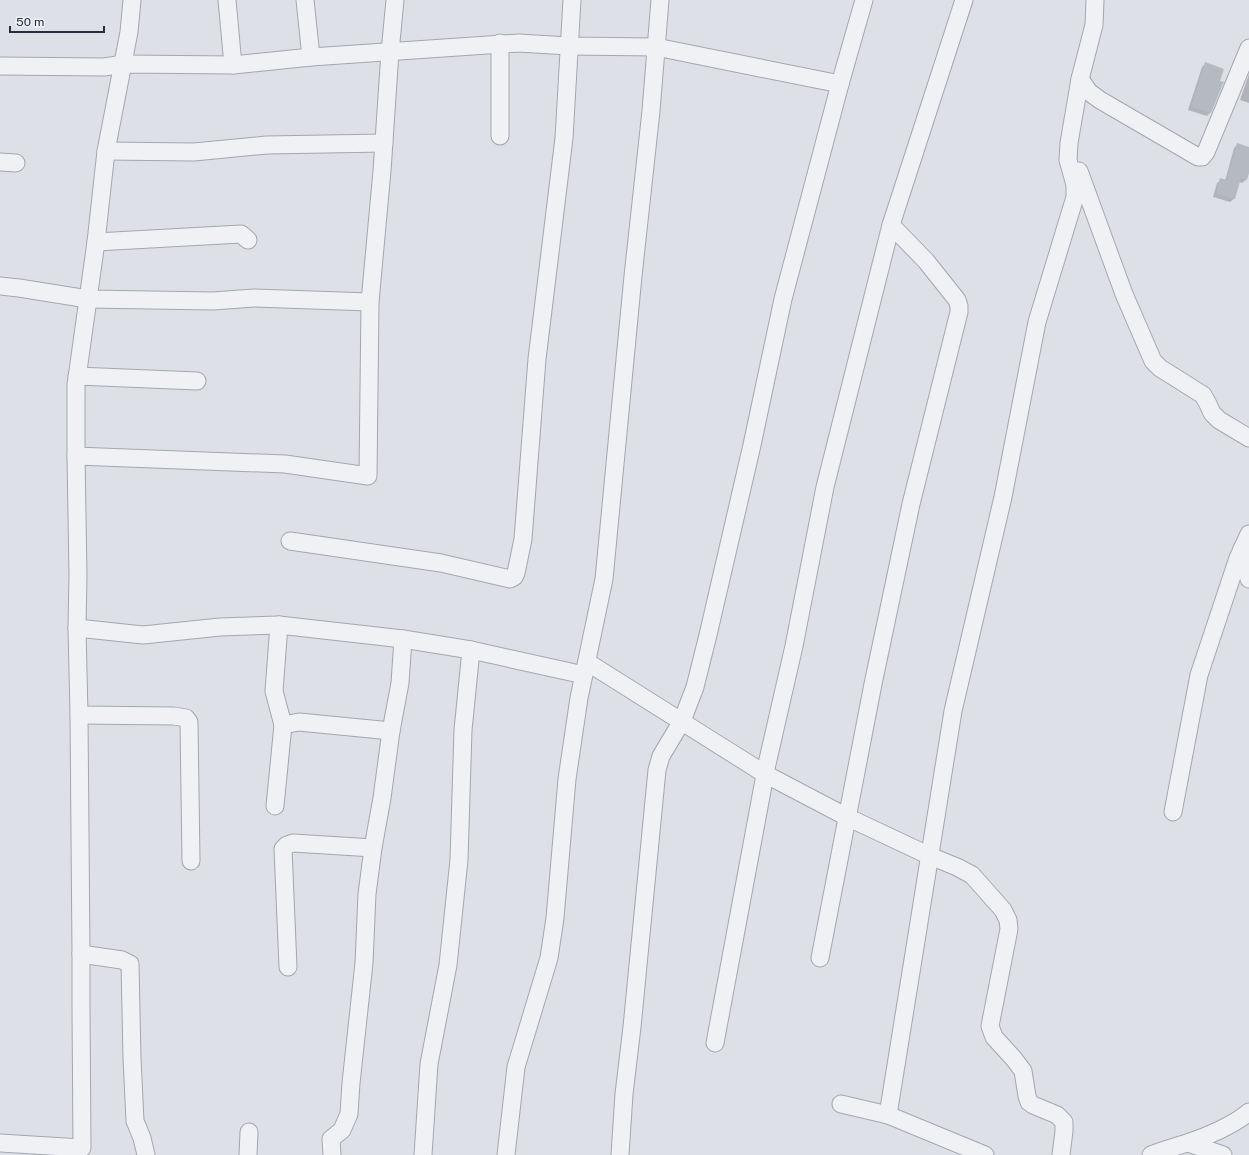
<svg xmlns="http://www.w3.org/2000/svg" width="1249" height="1155" viewBox="0 0 1249 1155" font-family="'Public Sans',sans-serif">
<rect width="100%" height="100%" fill="#dde0e6"/>
<g fill="#0003">
<path d="M1205 64 1210 113 1207 116 1188 110 1202 67Z"/>
<path d="M1249 74V103L1240 100Z"/>
<path d="M1238 144 1249 148V169L1246 180 1242 183 1239 182 1234 199 1230 202 1213 197 1217 183 1221 180 1225 181 1234 148Z"/>
</g>
<g fill="#b4b9c2">
<path d="M1205 62 1224 69 1220 81 1224 82 1222 86 1211 113 1191 107Z"/>
<path d="M1237 143 1249 147V173L1247 180 1241 178 1235 199 1216 194 1220 178 1227 180Z"/>
</g>
<g fill="none" stroke-linecap="round" stroke-linejoin="round">
<defs>
<g id="minor">
<path d="M227 0 233 65"/>
<path d="M305 0 311 57"/>
<path d="M500 43V136"/>
<path d="M0 66 104 67 124 64 233 65 311 57 518 43 569 46 656 47 840 84"/>
<path d="M1080 79 1089 92 1100 100 1198 157H1202L1206 152 1249 48"/>
<path d="M106 151 194 152 267 145 384 143"/>
<path d="M0 162 16 163"/>
<path d="M1079 171 1124 294 1153 361 1160 368 1203 395 1208 404 1212 413 1219 420 1249 438"/>
<path d="M96 242 241 234 248 240"/>
<path d="M0 286 19 288 88 299 213 301 254 298 370 302"/>
<path d="M77 376 197 381"/>
<path d="M76 456 285 464 368 476 370 302 382 171 390 52 395 0"/>
<path d="M290 541 441 563 510 579 514 577 516 573 523 539 537 359 564 138 572 0"/>
<path d="M1242 549 1249 579"/>
<path d="M77 628 143 635 220 627 279 625 403 639 471 650 584 675"/>
<path d="M587 662 765 774 847 817 930 856 957 867 972 875 1003 910 1008 920 1009 929 990 1026 994 1037 1014 1059 1023 1071 1027 1096 1029 1102 1033 1105 1057 1115 1064 1122V1131L1061 1155"/>
<path d="M79 715 174 716 186 718 189 722 191 861"/>
<path d="M283 725 299 722 391 731"/>
<path d="M275 806 283 725 274 691 279 625"/>
<path d="M1173 812 1199 675 1238 558 1249 534"/>
<path d="M81 954 122 960 130 964 132 1058 135 1121 142 1138 146 1155"/>
<path d="M820 958 873 684 911 504 959 312V306L957 300 926 261 891 225"/>
<path d="M288 967 283 849 287 845 293 843 373 848"/>
<path d="M715 1043 767 764 794 646 825 487 891 225 964 0"/>
<path d="M841 1104 888 1115 985 1155"/>
<path d="M888 1115 953 711 1003 497 1037 322 1075 197V185L1068 160 1069 143 1080 79 1094 25 1095 0"/>
<path d="M0 1143 82 1148 81 1006V954L79 715 77 628 78 575 76 456V385L96 242 106 151 129 32 132 0"/>
<path d="M1188 1143 1223 1155"/>
<path d="M248 1155 249 1132"/>
<path d="M332 1155 331 1139 342 1130 349 1114 351 1083 364 963 367 894 373 848 382 798 391 731 400 683 403 639"/>
<path d="M423 1155 429 1064 448 965 459 860 463 730 471 650"/>
<path d="M506 1155 516 1067 549 958 555 918 567 779 579 698 604 579 633 276 651 111 660 0"/>
<path d="M620 1155 624 1094 632 1027 657 770 661 756 682 721 695 687 708 635 752 445 783 299 840 84 864 0"/>
<path d="M1151 1155C1162 1150 1175 1147 1187 1143 1206 1137 1234 1125 1249 1112"/>
</g>
</defs>
<use href="#minor" stroke="#a3a7b0" stroke-width="19"/>
<use href="#minor" stroke="#eff1f5" stroke-width="17"/>
</g>
<path d="M10 26v6h94v-6" fill="none" stroke="#272d3c" stroke-width="2"/>
<text x="16" y="26" font-size="12" fill="#272d3c" stroke="#eceff4" stroke-width="3" paint-order="stroke">50 m</text>
</svg>
